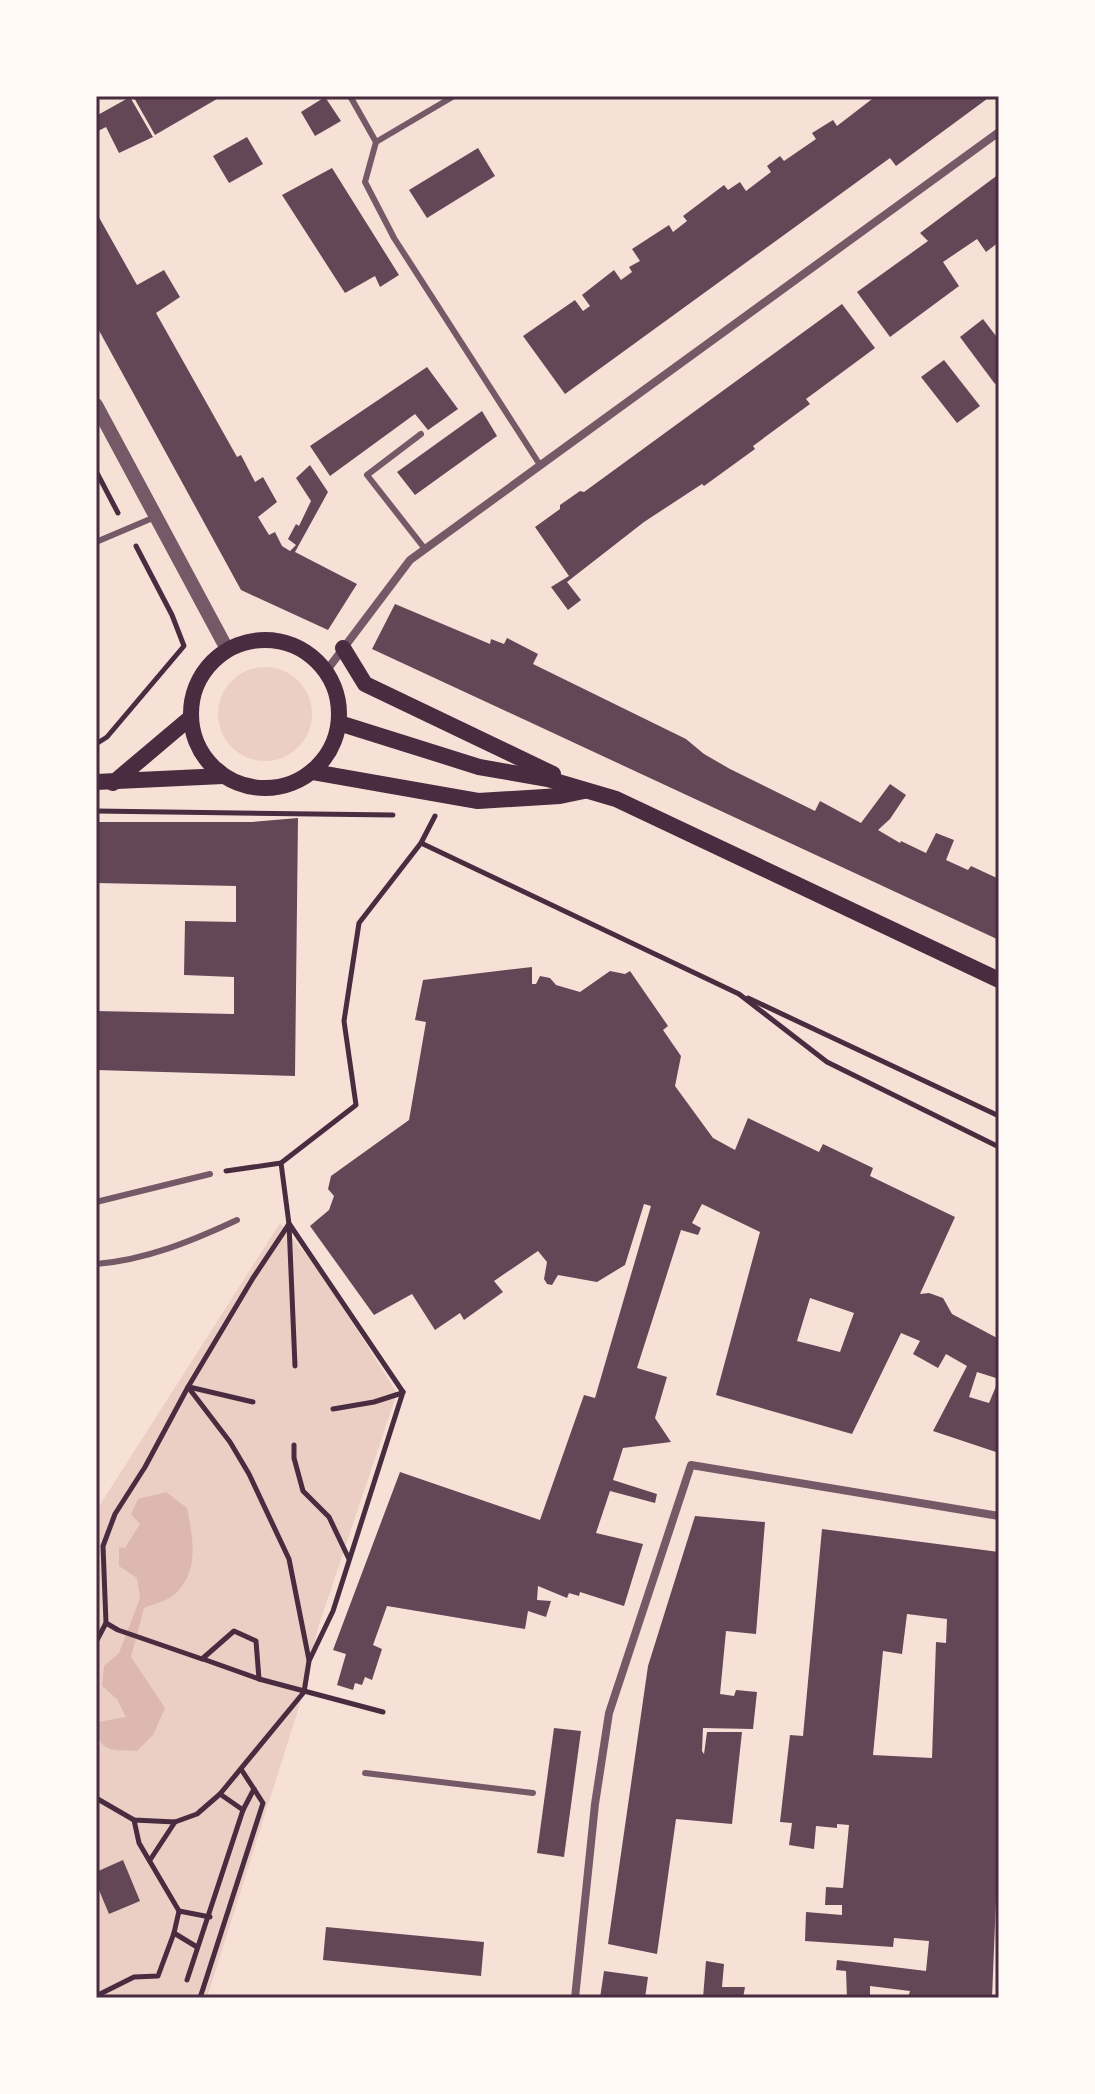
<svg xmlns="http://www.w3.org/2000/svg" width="1095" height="2094" viewBox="0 0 1095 2094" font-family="Ubuntu,sans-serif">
<rect width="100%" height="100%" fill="#f7e1d7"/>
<g fill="#ebcfc5">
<circle cx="265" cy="714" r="47"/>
<path d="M280 1223 319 1270 397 1393 318 1628 299 1707 207 1998H96V1511Z"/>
</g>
<path fill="#dcb8b0" d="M166 1492 187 1508C193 1538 200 1572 174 1595 167 1601 153 1604 144 1608L131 1657 165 1708 153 1735 137 1751C113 1750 95 1753 98 1722L126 1717 117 1699 102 1686 104 1666 119 1653 140 1598 137 1578 119 1566V1547L125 1548 140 1524 131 1514 138 1499Z"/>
<g fill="#644757" fill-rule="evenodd">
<path d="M133 96H222L155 135Z"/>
<path d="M876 96H991L896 166 890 158 565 394 523 336 575 300 583 311 590 306 582 295 614 270 621 280 632 272 629 267 640 261 632 249 669 225 673 232 687 221 683 216 724 185 728 190 740 182 746 191 771 172 767 166 780 156 784 161 816 139 812 133 833 120 837 126Z"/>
<path d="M130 97 153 137 119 153 106 127 96 132V116Z"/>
<path d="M325 97 341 121 315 136 301 112Z"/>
<path d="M247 137 263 164 229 183 213 156Z"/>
<path d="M478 148 495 176 427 218 409 190Z"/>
<path d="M332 168 399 275 380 287 375 276 345 293 282 195Z"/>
<path d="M999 174V242L986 252 977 239 943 262 959 286 890 337 857 292 928 241 920 233Z"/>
<path d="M96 212 137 285 164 270 180 297 156 313 237 457 241 455 255 482 263 477 277 502 258 517 269 535 275 532 282 546 290 551 296 545 288 539 296 524 299 526 311 501 296 478 310 465 328 492 295 552 357 584 328 630 241 590 96 325Z"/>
<path d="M842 304 875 348 806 399 810 404 753 446 755 449 704 486 702 484 644 522 567 582 581 600 568 610 551 587 569 576 535 527 560 509V505L580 491 584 492Z"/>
<path d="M983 319 999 340V381L995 384 960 337Z"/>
<path d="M944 360 980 406 957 423 921 377Z"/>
<path d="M427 367 458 409 428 430 415 414 330 476 310 446Z"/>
<path d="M482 411 497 436 415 495 397 472Z"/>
<path d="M395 604 490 644 491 639 504 644 507 638 538 654 533 664 686 739 704 754 730 769 815 811 820 801 861 823 890 784 906 795 890 819 878 830 900 843 901 841 926 853 936 833 954 840 946 860 968 870 971 866 999 879V940L372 649Z"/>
<path d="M298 818 295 1076 96 1070V1011L234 1014V977L184 975 185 921 236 922V886L96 883 97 822H252Z"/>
<path d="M532 967V984H536L540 976 550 978 556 985 580 992 610 971 625 974 630 971 668 1026 663 1030 681 1056 675 1086 713 1138 735 1150 748 1118 819 1152 823 1144 873 1168 870 1176 955 1217 920 1294 929 1293 943 1298 952 1314 999 1339V1453L933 1431 967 1366 946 1354 938 1368 913 1354 920 1341 901 1333 852 1434 716 1395 760 1232 702 1204 692 1223 701 1228 698 1235 681 1230 637 1368 667 1377 655 1418 671 1442 623 1448 613 1480 657 1494 655 1503 610 1491 596 1533 643 1544 624 1606 580 1592 579 1596 569 1593 567 1598 538 1586 537 1600 551 1601 546 1617 528 1611 525 1629 387 1606 373 1645 382 1649 372 1680 365 1677 362 1685 355 1683 353 1690 337 1685 346 1654 333 1650 400 1472 540 1520 584 1395 595 1398 651 1206 644 1204 625 1265 597 1282 558 1275 552 1285 547 1284 544 1279 547 1262 538 1251 494 1281 503 1292 464 1320 460 1313 435 1330 412 1294 374 1315 310 1226 329 1210 334 1196 328 1189 331 1176 409 1120 426 1022 415 1020 423 980ZM810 1298 854 1313 840 1352 797 1341ZM977 1372 999 1379 989 1403 969 1397Z"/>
<path d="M695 1516 765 1522 756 1634 726 1631 720 1694 734 1696 736 1690 757 1692 753 1729 703 1728 702 1751 704 1754 707 1732H742L732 1824 676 1819 657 1954 608 1944 648 1666Z"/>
<path d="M822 1529 999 1552V1826L992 1998H908L910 1991 870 1986V1998H847L846 1971 836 1970 837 1960 926 1971 929 1941 894 1938 893 1947 805 1941 806 1912 842 1915V1905H825L826 1887 843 1888 849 1825 837 1824V1828L816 1826 814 1849 789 1845 792 1823 780 1822 790 1735 803 1736ZM907 1614 947 1619 946 1643 936 1642 932 1758 873 1755 883 1651 902 1654Z"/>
<path d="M554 1728 581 1731 564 1857 537 1853Z"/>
<path d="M123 1860 140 1901 109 1914 96 1883V1872Z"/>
<path d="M326 1927 484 1942 481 1976 323 1960Z"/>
<path d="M706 1961 724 1964 722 1987H745L743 1998H703Z"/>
<path d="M604 1971 648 1977 645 1998H600Z"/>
</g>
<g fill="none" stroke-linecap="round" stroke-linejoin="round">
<g stroke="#4a2c40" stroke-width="5">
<path d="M96 471 118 513"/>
<path d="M96 744 107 737 184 646 172 615 136 546"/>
<path d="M96 811 393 815"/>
<path d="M421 843 739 994 827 1062 999 1147"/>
<path d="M748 998 999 1116"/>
<path d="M281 1163 289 1224 295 1366"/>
<path d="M226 1171 281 1163 356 1105 344 1021 359 923 421 843 435 816"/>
<path d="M290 1225 403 1392"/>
<path d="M188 1387 230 1442 249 1474 289 1559 309 1660"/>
<path d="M189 1387 253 1402"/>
<path d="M333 1409 374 1402 402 1393"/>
<path d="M294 1445V1458L303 1491 329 1517 349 1559"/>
<path d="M106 1623 118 1630 202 1659 234 1631 256 1641 259 1679 383 1712"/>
<path d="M96 1642 106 1623 103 1546 115 1514 145 1467 188 1387 253 1278 289 1224"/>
<path d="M203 1659 259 1679"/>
<path d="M220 1794 243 1810"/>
<path d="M96 1798 134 1820 175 1822 197 1814 220 1794 304 1692 309 1661 333 1611 403 1392"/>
<path d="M150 1860 175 1822"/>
<path d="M179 1911 210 1917"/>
<path d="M174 1933 197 1947"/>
<path d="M187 1980 243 1810 254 1789"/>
<path d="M96 1996 134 1977 158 1976 174 1933 179 1911 139 1843 134 1820"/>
<path d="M200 1998 263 1803 241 1769"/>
</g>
<g stroke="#755966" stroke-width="6">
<path d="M350 96 376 142"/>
<path d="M454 96 376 142 365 182 394 238 540 465"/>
<path d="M421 434 367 475 425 549"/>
<path d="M96 542 155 517"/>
<path d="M96 1202 210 1174"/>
<path d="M96 1264C146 1260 192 1241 237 1220"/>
<path d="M365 1773 533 1793"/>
</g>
<g stroke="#755966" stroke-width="8">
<path d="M327 670 410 560 999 132"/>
<path d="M575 1998 595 1804 609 1713 691 1465 999 1516"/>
</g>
<path stroke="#755966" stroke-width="14" d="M96 405 227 649"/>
<g stroke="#4a2c40" stroke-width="16">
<circle cx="265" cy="714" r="74"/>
<path d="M343 648 365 684 553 774"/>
<path d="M339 723 479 767 548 779 616 799 999 980"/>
<path d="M313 772 478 801 560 796 584 791"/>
<path d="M96 782 223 776"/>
<path d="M113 783 190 718"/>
</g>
</g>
<rect width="1095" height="2094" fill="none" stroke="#fffaf5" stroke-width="196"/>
<rect x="98" y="98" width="899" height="1898" fill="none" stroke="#4a2c40" stroke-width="3"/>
</svg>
